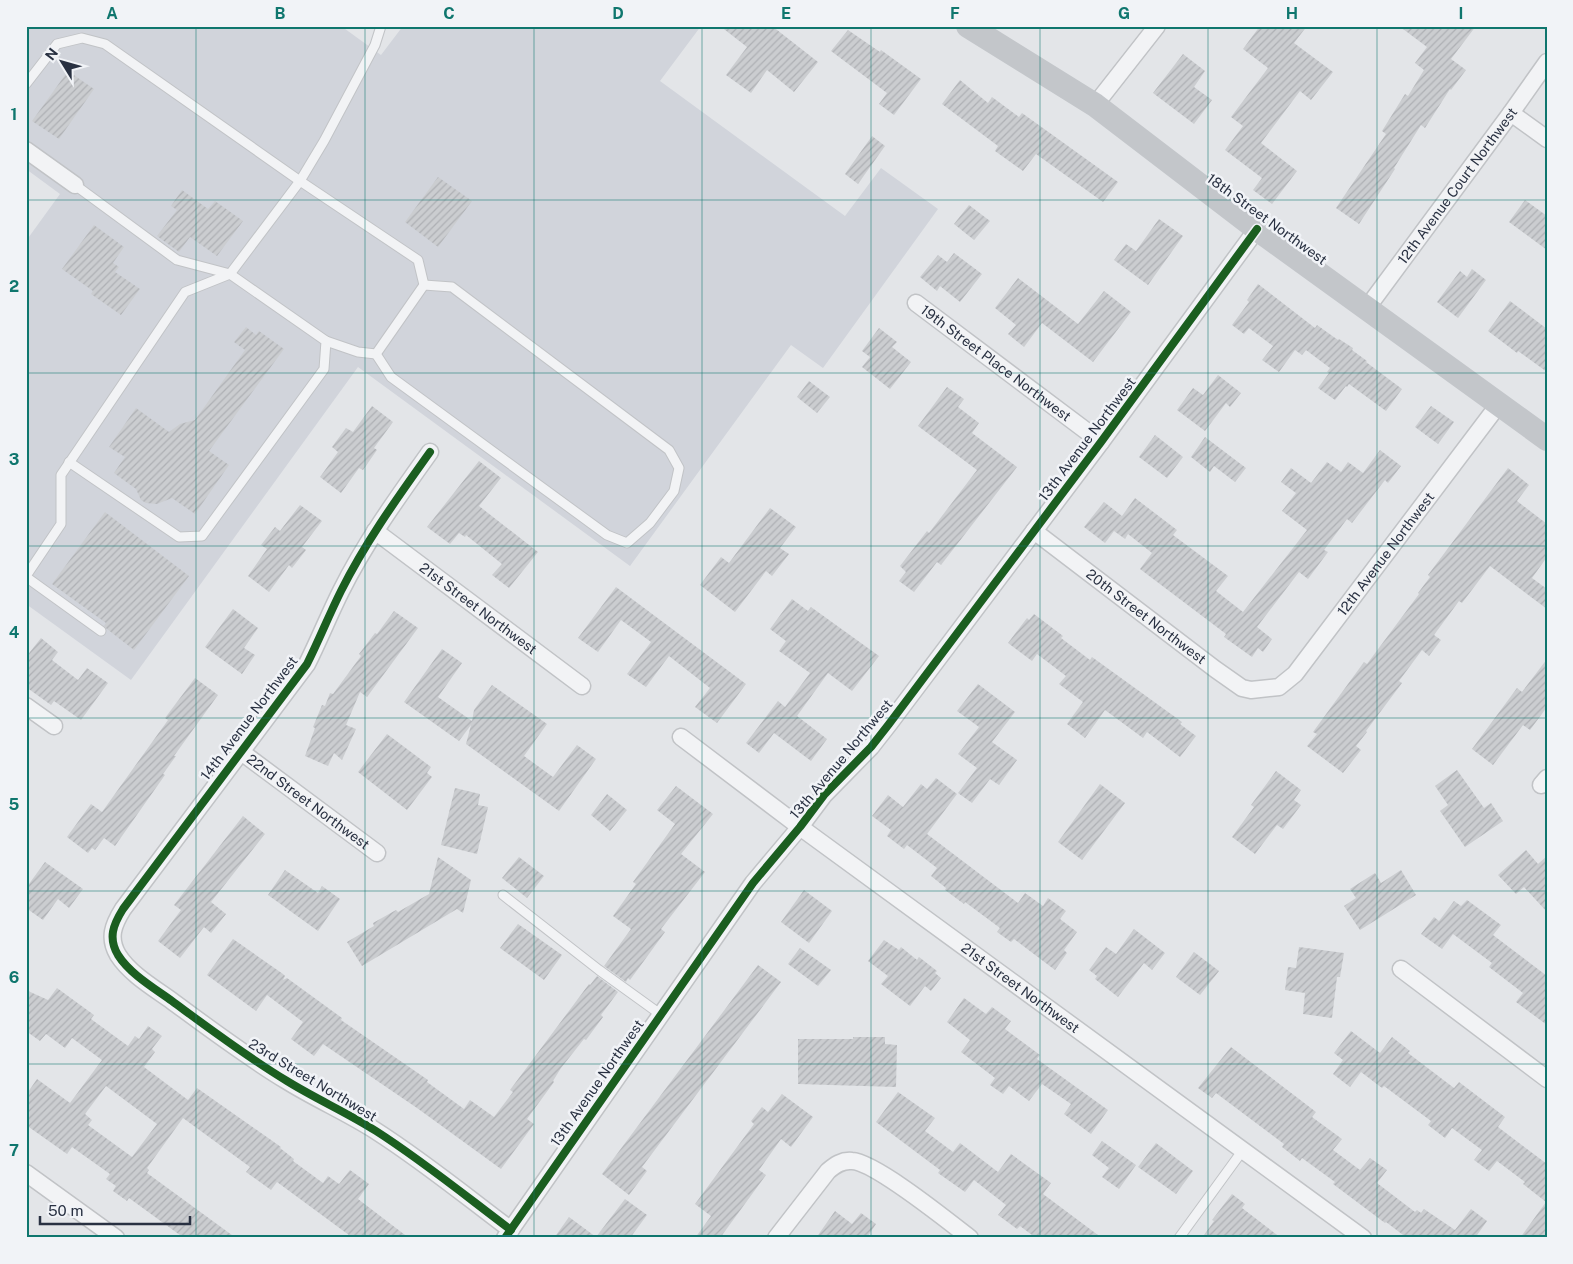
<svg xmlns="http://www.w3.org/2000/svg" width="1573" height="1264" viewBox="0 0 1573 1264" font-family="'Public Sans',sans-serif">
<defs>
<pattern id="building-hatch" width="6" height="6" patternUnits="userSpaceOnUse" patternTransform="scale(1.25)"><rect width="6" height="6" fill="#cbcdd0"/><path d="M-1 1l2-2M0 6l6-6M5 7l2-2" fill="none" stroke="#aeb0b4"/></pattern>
</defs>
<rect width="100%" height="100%" fill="#e3e5e8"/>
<path fill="#d1d4db" d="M26 26H341L381 55 403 26H701L660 81 845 216 881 168 938 209 823 368 791 345 630 566 358 367 131 680 26 604V241L60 194 26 169Z"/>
<g fill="url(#building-hatch)" fill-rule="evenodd">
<path d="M720 26H772L818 62 794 92 767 70 751 93 726 75 747 47Z"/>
<path d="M1260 26H1307L1294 43 1333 72 1311 100 1300 91 1261 143 1297 171 1272 204 1253 190 1262 178 1225 150 1243 126 1231 117 1268 68 1243 49Z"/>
<path d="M1399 26H1476L1451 59 1466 70 1451 90 1450 89 1425 128 1421 125 1394 168 1395 169 1359 224 1336 208 1386 134 1382 131 1405 94 1408 96 1424 70 1415 63 1427 47Z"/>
<path d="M848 30 880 52 881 50 921 79 894 115 879 104 887 93 831 51Z"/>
<path d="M1183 54 1205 71 1194 87 1212 100 1194 124 1153 93Z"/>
<path d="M68 71 94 89 59 139 32 121Z"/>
<path d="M960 80 988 103 992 97 1019 117 1022 113 1118 182 1103 202 1036 154 1023 171 995 151 998 146 942 104Z"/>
<path d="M872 136 885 146 858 184 845 174Z"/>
<path d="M438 177 472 201 438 247 405 222Z"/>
<path d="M182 190 208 209 215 201 243 221 217 256 190 237 179 252 157 236 177 210 171 206Z"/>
<path d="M1525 200 1547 216V250L1509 222Z"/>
<path d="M969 205 990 221 974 240 954 224Z"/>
<path d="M1159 219 1183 236 1148 285 1114 260 1126 244 1136 251Z"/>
<path d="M94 225 124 247 113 263 119 267 115 272 140 289 121 315 91 294 93 291 62 269Z"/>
<path d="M954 253 982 274 960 302 940 286 937 291 920 277 938 255 947 262Z"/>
<path d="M1472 269 1486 280 1458 318 1437 302 1460 271 1467 277Z"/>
<path d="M1018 278 1078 324 1104 291 1131 312 1093 362 1042 323 1024 347 1008 334 1016 325 995 308Z"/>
<path d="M1258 284 1315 328 1317 325 1338 340 1339 339 1353 348 1352 350 1367 361 1366 362 1402 389 1386 411 1349 384 1347 387 1346 386 1335 400 1318 388 1329 373 1327 372 1330 368 1306 350 1302 355 1295 350 1279 372 1262 360 1273 346 1249 328 1244 334 1232 325 1249 302 1247 300Z"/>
<path d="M1510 301 1547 329V372L1518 351 1517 353 1488 331Z"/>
<path d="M246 327 256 335 259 331 284 349 209 451 229 465 195 514 172 498 157 504 146 503 141 500 136 489 114 473 125 457 109 447 136 408 169 432 180 424 195 420 245 350 234 342Z"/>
<path d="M879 328 897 342 892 347 911 362 890 389 862 367 870 357 862 351Z"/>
<path d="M1218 375 1241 393 1230 407 1226 403 1205 431 1177 410 1193 388 1203 395Z"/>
<path d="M809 381 830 397 817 413 797 397Z"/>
<path d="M947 387 964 399 958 407 979 423 972 433 1017 467 941 565 937 562 914 592 899 581 906 572 900 566 927 531 929 533 977 470 918 426Z"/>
<path d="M372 406 393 422 374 448 377 450 363 470 359 468 341 493 320 477 338 452 332 447 346 428 353 432Z"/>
<path d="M1431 406 1454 422 1438 444 1415 427Z"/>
<path d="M1155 435 1183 457 1167 478 1139 457Z"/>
<path d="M1205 437 1246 468 1235 482 1214 466 1210 472 1191 457Z"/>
<path d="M1380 450 1401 466 1388 483 1385 480 1352 523 1347 519 1324 550 1328 552 1308 579 1299 572 1257 627 1272 639 1263 652 1258 648 1252 657 1224 637 1226 634 1140 569 1152 553 1128 534 1125 539 1114 531 1105 543 1084 527 1104 502 1122 516 1135 498 1177 530 1173 535 1228 576 1216 591 1243 612 1307 530 1282 511 1296 493 1281 482 1291 468 1311 483 1327 462 1341 472 1348 462 1363 473Z"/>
<path d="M479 461 501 478 479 506 538 552 509 588 492 575 502 564 466 535 465 537 459 533 450 544 427 527Z"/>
<path d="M1508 468 1529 485 1517 501 1547 524V557L1532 578 1547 589V609L1490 566 1462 603 1459 601 1434 635 1441 640 1429 656 1422 650 1399 681 1402 683 1366 731 1367 732 1356 746 1361 750 1343 773 1307 746 1317 734 1313 732 1364 662 1367 664 1419 594 1418 593 1430 577 1428 575Z"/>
<path d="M300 505 322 521 302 547 306 550 292 568 289 565 269 592 248 576 267 549 261 545 275 527 280 531Z"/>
<path d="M770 508 796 527 780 548 789 554 772 576 766 571 735 612 700 585 721 557 729 563Z"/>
<path d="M105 512 189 576 134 650 107 629 104 626 106 623 52 584Z"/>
<path d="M616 587 746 684 717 723 695 707 710 688 669 656 646 687 627 674 651 642 621 620 598 652 578 638Z"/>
<path d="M792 599 808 611 811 607 879 656 852 691 828 673 797 716 827 739 811 761 774 733 759 753 746 743 778 701 785 707 810 673 779 651 786 641 770 629Z"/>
<path d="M233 609 258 628 244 648 255 655 242 674 205 647Z"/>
<path d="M394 611 418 628 367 697 360 692 346 725 356 729 342 760 334 753 328 766 305 756 315 728 313 727 322 705 325 706 330 693 333 694 361 656 359 654 375 633 377 634Z"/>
<path d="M1034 614 1063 636 1061 638 1090 660 1092 657 1182 722 1180 724 1196 736 1180 757 1147 732 1143 738 1105 710 1085 738 1067 724 1083 702 1059 684 1066 676 1037 654 1032 661 1008 643 1027 618 1029 620Z"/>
<path d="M41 638 58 652 52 660 78 680 87 668 108 683 81 720 54 701 51 705 26 687V657Z"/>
<path d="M442 649 462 663 438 697 472 721 474 710 492 685 547 724 524 756 553 777 577 745 596 759 559 811 466 744 471 725 459 741 404 702Z"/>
<path d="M1547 659V707L1530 730 1523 725 1493 765 1472 749 1517 688 1522 692Z"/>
<path d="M195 678 218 695 174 756H176L163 774 165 775 115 846 104 838 95 850 92 848 88 853 67 837 91 804 102 812 168 720 165 718Z"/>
<path d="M978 684 1015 712 992 742 1017 760 999 785 990 779 972 803 958 793 977 768 958 754 979 727 957 711Z"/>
<path d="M387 734 431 767 427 773 432 777 407 810 358 772Z"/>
<path d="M1457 770 1484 808 1491 803 1503 821 1465 847 1440 811 1448 805 1435 786Z"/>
<path d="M1276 771 1301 790 1294 800 1301 805 1283 829 1277 825 1255 854 1232 837 1254 807 1251 805Z"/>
<path d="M936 778 957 794 927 834 1018 903 1025 893 1043 906 1048 898 1066 911 1060 919 1077 932 1064 950 1067 953 1055 970 1014 939 1011 942 997 932 1000 928 965 902 964 904 945 890 946 888 931 876 937 868 907 845 904 849 887 836 891 830 872 816 888 795 903 807 921 784 927 789Z"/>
<path d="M1100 784 1125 803 1082 860 1058 842Z"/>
<path d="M676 786 713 814 681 854 705 872 661 929 665 932 630 980 628 978 626 982 604 966 631 929 613 916 636 884 633 882 675 824 657 810Z"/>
<path d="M455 788 480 794 478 805 488 807 477 854 441 845Z"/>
<path d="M607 794 627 810 610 831 591 815Z"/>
<path d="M243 816 265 834 211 902 226 914 211 933 204 927 180 958 158 941 181 910 174 905Z"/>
<path d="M1526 850 1538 864 1547 856V912L1524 887 1516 894 1498 875Z"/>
<path d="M438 857 471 880 463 913 457 909 362 966 347 942 374 926 373 923 396 910 398 912 429 894Z"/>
<path d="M519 857 544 876 527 898 502 878Z"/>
<path d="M45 862 83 889 69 908 58 899 43 920 26 908V888Z"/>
<path d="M285 870 318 893 322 886 340 899 318 931 268 895Z"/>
<path d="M1401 870 1416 895 1360 930 1344 906 1356 898 1350 889 1375 873 1381 883Z"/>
<path d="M804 890 832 911 809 943 781 922Z"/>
<path d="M1467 900 1501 925 1493 935 1547 976V1025L1516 1002 1523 993 1489 967 1492 963 1453 934 1442 949 1421 934 1434 917 1439 921 1454 901 1461 906Z"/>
<path d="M518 924 562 955 544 980 500 948Z"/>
<path d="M1134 929 1165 953 1152 970 1144 963 1118 997 1095 979 1097 976 1089 970 1106 947 1116 954Z"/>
<path d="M233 939 283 974 285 976 283 980 287 978 342 1018 341 1020 428 1080 427 1082 464 1109 470 1100 494 1117 513 1092 510 1090 589 984 590 985 597 976 618 992 601 1015 603 1017 586 1040 584 1039 561 1068 553 1081 554 1082 527 1119 534 1124 501 1169 417 1108 323 1044 314 1056 291 1039 303 1022 267 995 256 1011 207 975Z"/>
<path d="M884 940 899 950 901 947 917 960 919 957 937 971 935 973 941 978 931 991 925 986 910 1006 881 984 888 976 868 961Z"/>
<path d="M1299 947 1344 953 1340 977H1337L1332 1018 1303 1014 1305 993 1285 990 1288 967 1296 968Z"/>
<path d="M800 948 831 970 818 986 788 964Z"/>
<path d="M1194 952 1219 971 1200 995 1176 977Z"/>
<path d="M758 965 781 982 642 1167 647 1171 629 1195 602 1174Z"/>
<path d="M57 988 94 1015 91 1019 128 1046 135 1036 139 1039 148 1026 162 1036 152 1049 155 1052 144 1067 188 1100 197 1088 281 1147 280 1148 294 1159 293 1161 323 1183 328 1176 339 1184 350 1170 369 1184 358 1199 409 1238H353L277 1182 271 1190 246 1172 250 1167 183 1118 147 1168 149 1170 147 1173 236 1238H184L129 1198 127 1201 113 1191 116 1186 106 1179 110 1174 72 1147 67 1154 26 1125V1095L37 1079 70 1103 102 1060 72 1038 65 1048 46 1034 40 1041 26 1031V990L48 1000ZM106 1086 157 1124 132 1157 88 1125 92 1120 85 1114Z"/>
<path d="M964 998 986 1014 992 1007 1011 1021 1005 1029 1040 1055 1037 1059 1108 1110 1091 1134 1064 1114 1071 1104 1042 1084 1029 1101 1009 1086 1003 1094 990 1085 995 1078 961 1052 970 1040 947 1022Z"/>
<path d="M1351 1031 1380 1053 1392 1037 1410 1051 1408 1053 1454 1088 1459 1082 1505 1117 1498 1127 1547 1164V1238H1520L1546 1202 1523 1184 1525 1182 1497 1161 1489 1171 1474 1160 1482 1150 1452 1128 1445 1138 1428 1125 1431 1121 1384 1086 1382 1088 1361 1072 1350 1087 1333 1074 1343 1060 1334 1053Z"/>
<path d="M853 1037H885V1044L897 1045 896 1087 798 1084V1039H853Z"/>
<path d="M1231 1047 1316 1112 1312 1117 1342 1139 1333 1150 1360 1170 1370 1158 1387 1170 1377 1183 1415 1212 1417 1210 1421 1213 1424 1209 1455 1230 1471 1209 1487 1221 1475 1238H1407L1386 1222 1385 1223 1333 1184 1335 1182 1302 1158 1300 1161 1282 1147 1284 1144 1216 1093 1212 1098 1198 1088Z"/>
<path d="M898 1092 935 1118 925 1131 953 1152 960 1143 998 1172 1011 1154 1051 1183 1043 1194 1102 1238H1036L1020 1226 1017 1229 998 1215 1006 1205 974 1180 965 1192 938 1173 940 1170 876 1122Z"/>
<path d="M782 1094 813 1117 791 1147 781 1139 759 1170 766 1175 720 1238H695L711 1216 695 1204 754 1124 751 1121 762 1107 768 1112Z"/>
<path d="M1102 1141 1136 1165 1119 1189 1102 1177 1109 1168 1092 1155Z"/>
<path d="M1156 1143 1193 1171 1176 1194 1138 1167Z"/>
<path d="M1232 1194 1245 1204 1242 1208 1281 1238H1202L1214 1221 1212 1220Z"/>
<path d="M625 1199 647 1215 630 1238H554L569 1217 596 1237Z"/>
<path d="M835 1211 852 1224 861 1213 876 1224 868 1236 871 1238H816Z"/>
</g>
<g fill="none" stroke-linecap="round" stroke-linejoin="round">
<defs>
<g id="lane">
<path d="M26 84 57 44 82 38 105 44 300 181 418 260 424 285 376 354 358 352 326 341"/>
<path d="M376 354 391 377 607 535 627 543 650 523 674 491 679 468 669 450 452 287 424 285"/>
<path d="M69 462 179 537 202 536 324 369 326 341 230 274 177 260 75 185"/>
<path d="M26 576 61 524V475L185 292 230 274 300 181 324 141 375 45 381 26"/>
<path d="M26 577 101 631"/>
<path d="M503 895 599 970 660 1014"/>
<path d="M1179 1238 1243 1150"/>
</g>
<g id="street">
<path d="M1095 105 1157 26"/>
<path d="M1511 113 1547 139"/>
<path d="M26 150 75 185"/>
<path id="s1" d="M916 303 1101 442"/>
<path id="s2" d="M1367 308 1511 113 1547 62"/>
<path d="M430 452C398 497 366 541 341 591 329 615 319 640 307 664L123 909C113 925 108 938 118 955 130 974 154 988 172 1001 210 1029 247 1057 287 1081 316 1099 348 1113 376 1131 423 1161 467 1197 511 1230"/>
<path id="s3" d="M375 531 582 686"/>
<path id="s4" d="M1034 531 1215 669 1242 688 1251 690 1279 687 1295 674 1499 404"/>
<path d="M26 706 54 726"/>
<path id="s5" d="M681 737 800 827 1363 1238"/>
<path id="s6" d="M240 751 377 853"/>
<path d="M1541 785 1547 778"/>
<path d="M1401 969 1547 1079"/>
<path d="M26 1173 116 1238"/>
<path d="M505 1238 753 883 800 827 824 795 871 747 889 724 1101 442 1257 229"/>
<path d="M776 1238 828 1171C835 1165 842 1160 852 1161 875 1162 948 1221 970 1238"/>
</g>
</defs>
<use href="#lane" stroke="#c1c3c6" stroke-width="11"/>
<use href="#street" stroke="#c1c3c6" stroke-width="19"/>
<use href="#lane" stroke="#f2f3f5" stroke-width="9"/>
<use href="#street" stroke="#f2f3f5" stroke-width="16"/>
<path stroke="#c3c6ca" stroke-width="24" d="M968 26 1095 105 1257 229 1547 439"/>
<defs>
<g id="cycleway">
<path d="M430 452C398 497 366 541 341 591 329 615 319 640 307 664L123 909C113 925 108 938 118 955 130 974 154 988 172 1001 210 1029 247 1057 287 1081 316 1099 348 1113 376 1131 423 1161 467 1197 511 1230"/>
<path d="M505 1238 753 883 800 827 824 795 871 747 889 724 1101 442 1257 229"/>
</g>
</defs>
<use href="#cycleway" stroke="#f1f3f7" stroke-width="11"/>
<use href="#cycleway" stroke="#1b5e20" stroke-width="8"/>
</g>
<path fill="none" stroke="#0f766e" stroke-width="1" stroke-opacity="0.55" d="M196 26V1238M365 26V1238M534 26V1238M702 26V1238M871 26V1238M1040 26V1238M1208 26V1238M1377 26V1238M26 200H1547M26 373H1547M26 546H1547M26 718H1547M26 891H1547M26 1064H1547"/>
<g text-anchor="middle" stroke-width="5" stroke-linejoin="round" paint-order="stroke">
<g font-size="14" fill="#293142" stroke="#f1f3f7">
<text dy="5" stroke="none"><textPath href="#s2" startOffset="152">12th Avenue Court Northwest</textPath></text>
<text transform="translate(1267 219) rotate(36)" y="5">18th Street Northwest</text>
<text dy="5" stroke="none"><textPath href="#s1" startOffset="100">19th Street Place Northwest</textPath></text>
<text transform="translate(1087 439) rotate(-53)" y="5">13th Avenue Northwest</text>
<text dy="5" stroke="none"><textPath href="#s4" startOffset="469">12th Avenue Northwest</textPath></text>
<text dy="5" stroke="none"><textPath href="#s3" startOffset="129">21st Street Northwest</textPath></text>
<text dy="5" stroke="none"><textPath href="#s4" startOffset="141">20th Street Northwest</textPath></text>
<text transform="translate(249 718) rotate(-53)" y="5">14th Avenue Northwest</text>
<text transform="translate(841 759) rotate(-50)" y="5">13th Avenue Northwest</text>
<text dy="5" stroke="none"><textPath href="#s6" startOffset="85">22nd Street Northwest</textPath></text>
<text dy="5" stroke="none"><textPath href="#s5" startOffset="422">21st Street Northwest</textPath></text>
<text transform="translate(313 1080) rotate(31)" y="5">23rd Street Northwest</text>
<text transform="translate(597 1083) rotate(-55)" y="5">13th Avenue Northwest</text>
</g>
</g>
<rect width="1573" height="1264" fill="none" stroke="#f1f3f7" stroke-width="55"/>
<g transform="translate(62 62) rotate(307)" stroke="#f1f3f7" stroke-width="4" paint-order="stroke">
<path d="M0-4L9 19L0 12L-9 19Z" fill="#293142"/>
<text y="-8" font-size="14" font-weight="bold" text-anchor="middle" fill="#293142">N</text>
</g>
<path d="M40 1216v8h150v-8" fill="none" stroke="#293142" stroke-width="2.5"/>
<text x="48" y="1216" font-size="15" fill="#293142" stroke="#f1f3f7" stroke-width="4" paint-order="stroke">50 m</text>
<rect x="28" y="28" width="1518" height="1208" fill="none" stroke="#0f766e" stroke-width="2"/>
<g font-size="16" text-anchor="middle" font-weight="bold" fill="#0f766e">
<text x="112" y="19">A</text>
<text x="280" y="19">B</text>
<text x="449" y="19">C</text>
<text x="618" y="19">D</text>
<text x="786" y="19">E</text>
<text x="955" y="19">F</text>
<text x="1124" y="19">G</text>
<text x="1292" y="19">H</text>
<text x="1461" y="19">I</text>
<text x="14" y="120">1</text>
<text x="14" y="292">2</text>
<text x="14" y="465">3</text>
<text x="14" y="638">4</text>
<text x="14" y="810">5</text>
<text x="14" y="983">6</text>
<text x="14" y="1156">7</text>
</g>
</svg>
